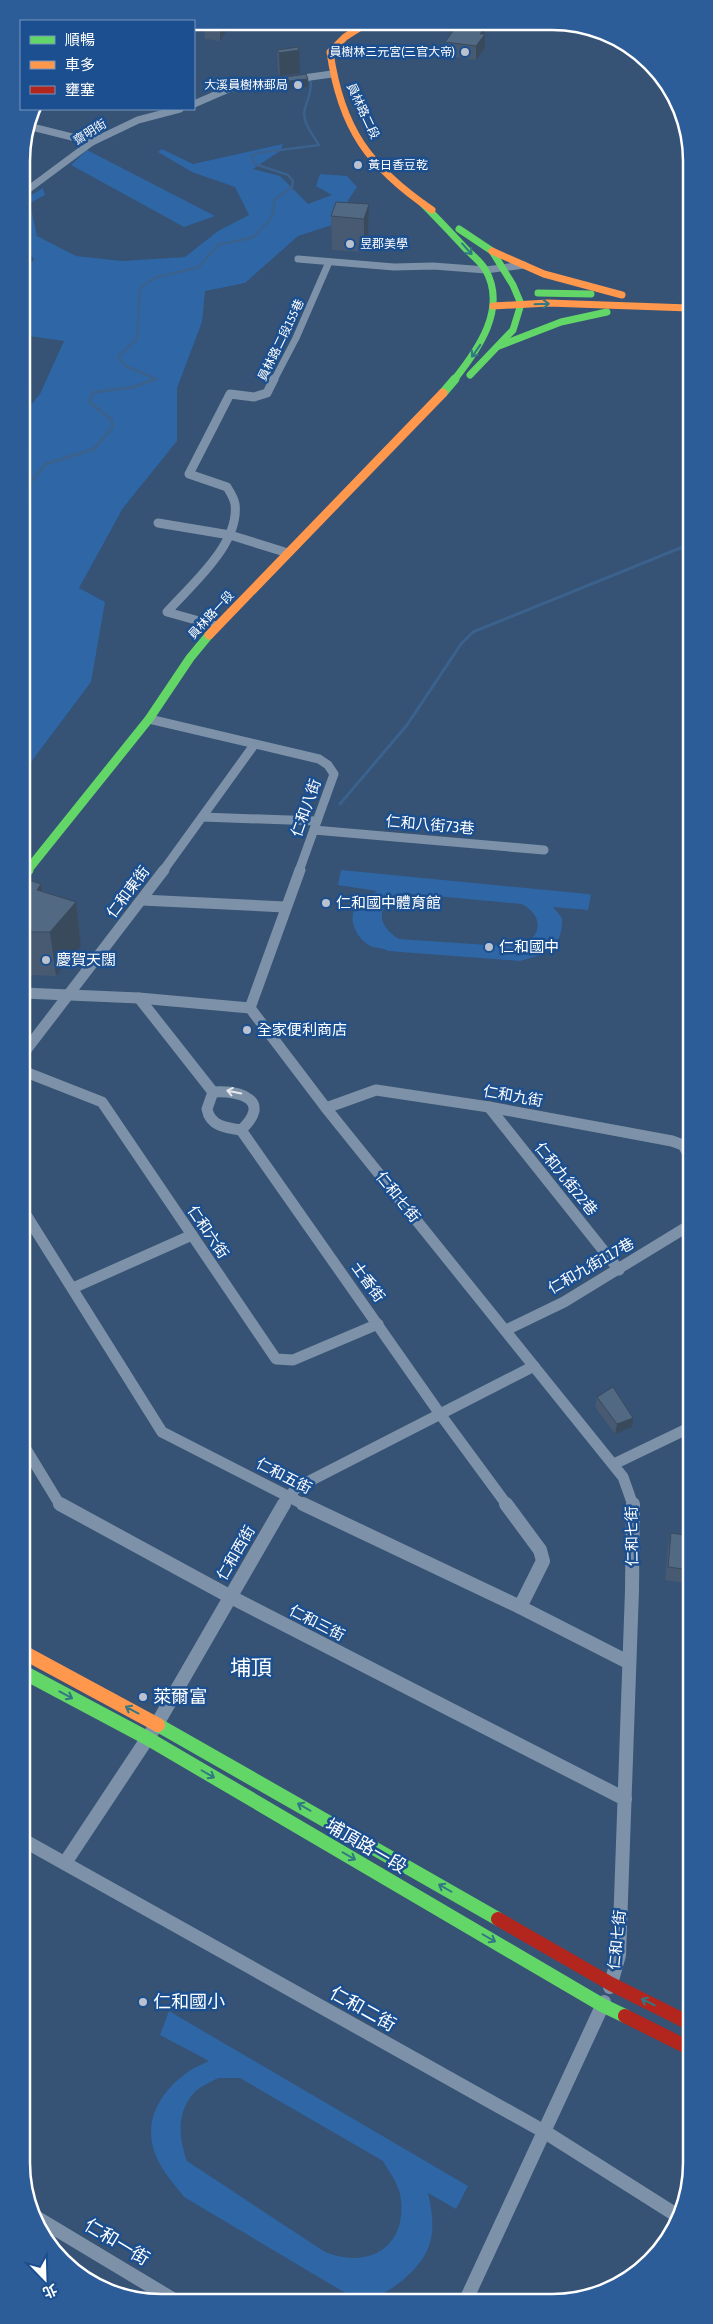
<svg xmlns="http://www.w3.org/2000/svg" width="713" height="2324" viewBox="0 0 713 2324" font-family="'Asap Condensed','Noto Sans TC',sans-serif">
<rect width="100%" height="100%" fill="#365274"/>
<g fill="#2f66a5" fill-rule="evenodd">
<path d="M283 144 280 151 253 169 280 176 308 204 332 195 316 186 320 174 347 176 357 187 332 225 298 236 245 283 205 291 202 322 177 388V441L123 508 79 588 105 602 91 682 22 774V416L40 394 64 341 22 335V269L34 260 22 237V201L43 188 45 195 30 203 37 236 76 256 122 261 185 257 218 231 249 215 235 187 192 172 158 152 162 149 193 164Z"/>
<path d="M87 150 215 216 184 227 71 165Z"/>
<path d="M341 870 588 894 591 895 588 910 553 907 562 918C563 948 547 954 520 961L388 951C382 947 378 949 373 947 357 941 346 919 357 904 362 899 372 895 377 891L338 885ZM404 893 522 904C545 917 542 938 518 947L399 939C374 924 377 903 404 893Z"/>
<path d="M169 2011 468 2186 456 2209 428 2193C437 2231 434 2254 403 2280 395 2286 385 2294 376 2296 369 2298 360 2297 352 2297L184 2197C174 2184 162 2171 156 2156 141 2120 162 2089 192 2069 197 2066 204 2064 209 2061L160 2035ZM218 2078H240L383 2161C390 2173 400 2186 401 2200 406 2249 367 2269 325 2252L187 2161C179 2139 176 2112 194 2093 200 2086 211 2082 218 2078Z"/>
</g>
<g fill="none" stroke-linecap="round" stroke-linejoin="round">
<path stroke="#3b618d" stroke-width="2.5" d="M153 380 156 379 126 366 118 357 137 339 140 288 154 278 199 267 218 245 254 237 272 217 275 199 292 187 293 181 288 175 255 164 251 157 257 153 319 145C311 132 300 120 306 105 309 96 311 92 311 82L307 79"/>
<g stroke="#3b618d" stroke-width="3">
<path d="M22 492 46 464 94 449 113 427 111 419 89 402 94 392 134 387 156 379"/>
<path d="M340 804 407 725 461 644 473 632 690 544"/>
</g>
<g stroke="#7d92a8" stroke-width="7">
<path d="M194 104 231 88 332 74"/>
<path d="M28 126 92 142"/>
<path d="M22 194 92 142 138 120 180 109"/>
<path d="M298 259 394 267 433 266 486 270 524 265"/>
<path d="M274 380 296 338 329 262"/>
</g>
<g stroke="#7d92a8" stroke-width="9">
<path d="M158 523 230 535 288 553"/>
<path d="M217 626 167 612C191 585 240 544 235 504 234 498 230 492 227 487L189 474 230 394 254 397 267 393 274 379"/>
<path d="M149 719 319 759 328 765 334 774 299 871"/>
<path d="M202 817 317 821"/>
<path d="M314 830 544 850"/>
<path d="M163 871 254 745"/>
</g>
<g stroke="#7d92a8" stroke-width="11">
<path d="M142 900 285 907"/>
<path d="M23 993 139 998 250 1008 326 1108 623 1477 633 1505"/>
<path d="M139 998 213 1092"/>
<path d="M250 1008 300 870"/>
<path d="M23 1054 164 870"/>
<path d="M23 1071 102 1102 276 1359 293 1360 378 1324"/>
<path d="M213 1092C242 1090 272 1101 241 1130"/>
<path d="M213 1092 207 1109C210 1126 226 1128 241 1130"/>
<path d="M489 1107 619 1270"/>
<path d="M326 1108 376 1090 489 1107 672 1141 683 1145 690 1157"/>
<path d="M241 1130 440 1414 507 1505"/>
<path d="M23 1210 162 1432 305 1505"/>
<path d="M73 1288 192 1235"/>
<path d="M506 1330 564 1302 690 1225"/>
<path d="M23 1444 60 1505"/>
<path d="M614 1464 691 1427"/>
<path d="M283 1505 296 1488 534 1366"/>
</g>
<g stroke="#7d92a8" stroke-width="14">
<path d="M60 1504 229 1596 625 1799"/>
<path d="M303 1504 520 1607 628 1662"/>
<path d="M506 1504 540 1550 543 1561 520 1607"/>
<path d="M23 1840 545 2132 681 2218"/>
<path d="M65 1863 157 1724 284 1504"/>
<path d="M610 1987 619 1955 632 1590 633 1504"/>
<path d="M39 2219 174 2300"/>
<path d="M466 2300 604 2002"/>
</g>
<g stroke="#63d668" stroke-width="7">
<path d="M423 204C438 219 452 234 466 249 472 255 480 261 485 269 508 308 478 350 454 380"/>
<path d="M459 229 492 251 513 285 521 304 513 330 470 375"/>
<path d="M538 293 591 294"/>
<path d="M499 346 561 322 607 312"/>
</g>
<g stroke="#63d668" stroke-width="9">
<path d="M443 393 455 379"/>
<path d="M27 871 149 719 190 658 209 635"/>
</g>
<path stroke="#63d668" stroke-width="11" d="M22 877 28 870"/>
<g stroke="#63d668" stroke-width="14">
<path d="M23 1672 147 1738 602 2005 625 2016"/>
<path d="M158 1725 498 1919"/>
</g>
<g stroke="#ff974d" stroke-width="7">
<path d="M367 23 345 37 330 52C341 129 369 167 432 210"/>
<path d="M492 251 544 274 622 295"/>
<path d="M493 306 548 303 689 308"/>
</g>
<path stroke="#ff974d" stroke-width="9" d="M209 635 443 393"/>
<path stroke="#ff974d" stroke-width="14" d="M23 1652 158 1725"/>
<g stroke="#b3261e" stroke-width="14">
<path d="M498 1919 611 1984 691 2024"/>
<path d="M625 2016 691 2049"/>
</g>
</g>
<g fill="#475a72">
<path d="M230 26 220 41 205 39 204 27Z"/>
<path d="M484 34 485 48 476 60 444 55 445 42Z"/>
<path d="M277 50 300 73 280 76 278 73Z"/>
<path d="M286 77 308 79V87L289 90 286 86Z"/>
<path d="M369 204 368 238 364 252 332 250 331 216Z"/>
<path d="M22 878 41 884 43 891 76 902 81 946 56 976 22 975Z"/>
<path d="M597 1397 632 1427 615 1434 595 1407Z"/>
<path d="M671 1533 691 1536V1584L665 1580 668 1546Z"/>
</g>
<g fill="#394a5c">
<path d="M225 22H230V26L220 41V29Z"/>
<path d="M485 26V48L476 60V46L480 34Z"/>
<path d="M299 50 300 73 280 76 279 53Z"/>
<path d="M308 79V87L289 90V81Z"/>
<path d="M369 204 368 238 364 252V219Z"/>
<path d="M41 884 48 928 37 890Z"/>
<path d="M76 902 81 946 56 976 50 932Z"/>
<path d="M633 1418 632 1427 615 1434 617 1424Z"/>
</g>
<g fill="#526984" stroke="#394a5c">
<path d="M207 22H225L220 29 204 27Z"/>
<path d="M459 23 485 26 480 34H485L476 46 445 42Z"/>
<path d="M298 47 299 50 279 53 277 50Z"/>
<path d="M306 74 308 79 289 81 286 77Z"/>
<path d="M336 202 369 204 364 219 331 216Z"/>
<path d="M22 878 41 884 37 890 76 902 50 932H22Z"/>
<path d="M613 1387 633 1418 617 1424 597 1397Z"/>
<path d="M671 1533 691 1536V1570L668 1567Z"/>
</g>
<defs><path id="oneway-shaft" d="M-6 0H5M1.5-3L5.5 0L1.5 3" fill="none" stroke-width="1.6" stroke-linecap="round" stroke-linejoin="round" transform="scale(1.25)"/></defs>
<g stroke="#317883">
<use href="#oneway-shaft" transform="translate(467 249) rotate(48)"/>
<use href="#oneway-shaft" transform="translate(542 304) rotate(-2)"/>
<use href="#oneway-shaft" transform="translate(476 351) rotate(125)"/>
<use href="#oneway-shaft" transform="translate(66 1695) rotate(28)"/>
<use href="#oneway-shaft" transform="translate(132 1710) rotate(-152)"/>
<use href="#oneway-shaft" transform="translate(208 1774) rotate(30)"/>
<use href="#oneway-shaft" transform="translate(304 1807) rotate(-150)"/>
<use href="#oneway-shaft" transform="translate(349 1856) rotate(30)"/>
<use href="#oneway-shaft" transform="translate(445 1888) rotate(-150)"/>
<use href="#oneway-shaft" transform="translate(489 1938) rotate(30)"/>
<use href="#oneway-shaft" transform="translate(648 2002) rotate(-153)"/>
</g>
<use stroke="#e5e9ee" href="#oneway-shaft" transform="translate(234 1092) rotate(-169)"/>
<g fill="#b9c2ce" stroke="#1b4f8f" stroke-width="2">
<circle cx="465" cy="52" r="5"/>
<circle cx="298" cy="85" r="5"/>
<circle cx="358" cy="165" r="5"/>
<circle cx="350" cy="244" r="5"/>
<circle cx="326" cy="903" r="5"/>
<circle cx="489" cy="947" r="5"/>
<circle cx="46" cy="960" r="5"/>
<circle cx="247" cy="1030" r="5"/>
<circle cx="143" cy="1697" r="5"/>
<circle cx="143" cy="2002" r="5"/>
</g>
<g text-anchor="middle" stroke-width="5" stroke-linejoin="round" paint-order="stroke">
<g font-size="12" fill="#fff" stroke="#1b4f8f" text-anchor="end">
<text x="455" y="56">員樹林三元宮(三官大帝)</text>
<text x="288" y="89">大溪員樹林郵局</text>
<text x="368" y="169" text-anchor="start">黃日香豆乾</text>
<text x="360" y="248" text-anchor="start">昱郡美學</text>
</g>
<g font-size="12" fill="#fff" stroke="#1b4f8f">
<text transform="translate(363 111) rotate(65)" y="4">員林路二段</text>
<text transform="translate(90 132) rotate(-32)" y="4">齋明街</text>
<text transform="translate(281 340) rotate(-64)" y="4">員林路二段155巷</text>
<text transform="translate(211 615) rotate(-47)" y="4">員林路一段</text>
</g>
<g font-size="15" fill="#fff" stroke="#1b4f8f">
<text transform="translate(306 808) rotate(-70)" y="5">仁和八街</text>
<text transform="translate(430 825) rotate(5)" y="5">仁和八街73巷</text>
<text transform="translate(128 892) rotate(-53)" y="5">仁和東街</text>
<text transform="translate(513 1096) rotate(10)" y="5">仁和九街</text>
<text transform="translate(566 1179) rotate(51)" y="5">仁和九街22巷</text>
<text transform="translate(398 1197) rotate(51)" y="5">仁和七街</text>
<text transform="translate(208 1232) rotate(56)" y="5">仁和六街</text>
<text transform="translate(591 1266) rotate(-30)" y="5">仁和九街117巷</text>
<text transform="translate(368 1282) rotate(54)" y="5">士香街</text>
<text transform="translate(284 1476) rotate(27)" y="5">仁和五街</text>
<text transform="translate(632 1536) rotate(-91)" y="5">仁和七街</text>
<text transform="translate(236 1553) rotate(-60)" y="5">仁和西街</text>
<text transform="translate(317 1623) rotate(27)" y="5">仁和三街</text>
<text transform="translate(617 1940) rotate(-84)" y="5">仁和七街</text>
</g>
<g font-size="15" fill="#fff" stroke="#1b4f8f" text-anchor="start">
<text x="336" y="908">仁和國中體育館</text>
<text x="499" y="952">仁和國中</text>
<text x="56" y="965">慶賀天闊</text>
<text x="257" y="1035">全家便利商店</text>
</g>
<g font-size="18" fill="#fff" stroke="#1b4f8f" text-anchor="start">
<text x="153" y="1703">萊爾富</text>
<text x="153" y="2008">仁和國小</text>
</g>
<g font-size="18" fill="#fff" stroke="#1b4f8f">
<text transform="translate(366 1846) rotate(30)" y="6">埔頂路一段</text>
<text transform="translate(363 2009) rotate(29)" y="6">仁和二街</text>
<text transform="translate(117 2242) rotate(31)" y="6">仁和一街</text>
</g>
<g font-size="21" fill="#fff" stroke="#1b4f8f">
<text x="251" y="1675">埔頂</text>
</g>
</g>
<path d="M0 0H713V2324H0ZM161 30H552A131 131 0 0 1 683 161V2163A131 131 0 0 1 552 2294H161A131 131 0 0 1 30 2163V161A131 131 0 0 1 161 30Z" fill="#2d5d98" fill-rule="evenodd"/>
<path fill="none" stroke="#fff" stroke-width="2.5" d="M161 30H552A131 131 0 0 1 683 161V2163A131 131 0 0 1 552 2294H161A131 131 0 0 1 30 2163V161A131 131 0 0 1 161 30Z"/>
<rect x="20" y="20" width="175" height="90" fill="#1b4f8f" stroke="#7695bc"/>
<rect x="30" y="36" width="25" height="8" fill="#63d668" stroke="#7695bc"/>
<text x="65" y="45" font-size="15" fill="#ffffff">順暢</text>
<rect x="30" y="61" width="25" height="8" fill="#ff974d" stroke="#7695bc"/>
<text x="65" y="70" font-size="15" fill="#ffffff">車多</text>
<rect x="30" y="86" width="25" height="8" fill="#b3261e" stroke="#7695bc"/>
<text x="65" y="95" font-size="15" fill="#ffffff">壅塞</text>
<g transform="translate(45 2279) rotate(157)" stroke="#1b4f8f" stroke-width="4" paint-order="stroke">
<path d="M0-4L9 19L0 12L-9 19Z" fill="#ffffff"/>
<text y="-8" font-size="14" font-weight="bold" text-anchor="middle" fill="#ffffff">北</text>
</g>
</svg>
